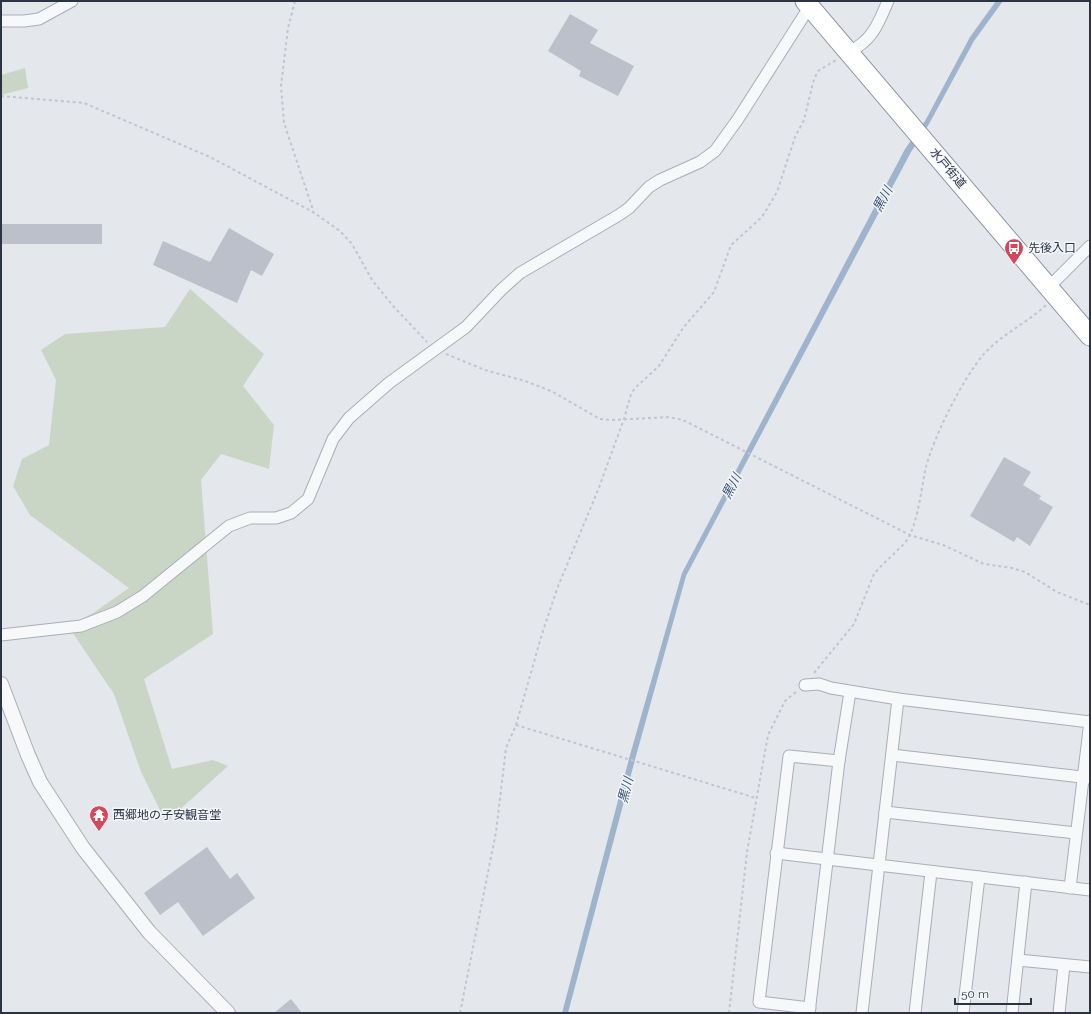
<svg xmlns="http://www.w3.org/2000/svg" width="1091" height="1014" viewBox="0 0 1091 1014" font-family="Raleway,'Noto Sans JP',sans-serif">
<rect width="100%" height="100%" fill="#e4e7ec"/>
<g fill="#c9d6c5">
<path d="M25 68 28 88 1 95V75Z"/>
<path d="M190 289 264 354 243 386 274 425 269 469 221 454 201 480 213 634 144 679 172 769 213 760 228 766 166 822 141 772 114 694 68 626 93 613 129 588 30 515 13 486 22 459 49 445 56 380 41 350 65 334 165 327Z"/>
</g>
<path fill="#9fb4cc" d="M996 1H1003L974 41 929 124 911 152 686 576 636 756 568 1013H562L630 755 682 573 905 149 925 121 970 37Z"/>
<g fill="#bbc0ca">
<path d="M570 14 598 30 590 43 634 66 618 96 579 76 581 71 548 51Z"/>
<rect x="1" y="224" width="101" height="20"/>
<path d="M229 228 274 254 262 276 251 270 237 303 153 265 163 241 210 262Z"/>
<path d="M1004 457 1031 472 1023 485 1041 496 1039 499 1053 507 1030 546 1017 537 1014 542 970 516Z"/>
<path d="M207 847 230 879 237 873 255 898 203 936 178 902 160 915 144 893Z"/>
<path d="M291 999 302 1013H274Z"/>
</g>
<g fill="none" stroke-linecap="round" stroke-linejoin="round">
<defs>
<g id="minor">
<path d="M1 21H24L39 19 72 1"/>
<path d="M849 52C873 40 878 24 888 1"/>
<path d="M1049 287 1090 246"/>
<path d="M1 635 81 626 117 612 143 596 229 526 250 518H276L291 513 308 499 333 439 349 418 389 383 466 327 501 290 520 273 619 215 629 208 649 187 660 180 700 162 715 151 738 119 810 6"/>
<path d="M805 685 819 684 831 688 898 699 1090 722"/>
<path d="M892 755 1090 778"/>
<path d="M885 812 1076 833"/>
<path d="M776 853 1090 890"/>
<path d="M1070 888 1090 721"/>
<path d="M1018 960 1090 967"/>
<path d="M810 1008 759 1002 789 756 839 761"/>
<path d="M809 1013 839 761 850 692"/>
<path d="M862 1013 898 699"/>
<path d="M915 1013 931 872"/>
<path d="M963 1013 979 877"/>
<path d="M1012 1013 1026 882"/>
<path d="M1059 1013 1064 965"/>
</g>
<path id="tertiary" d="M1 684 28 755 40 782 83 848 149 932 228 1013"/>
<path id="trunk" d="M805 1 1090 336"/>
</defs>
<use href="#minor" stroke="#a9aeb7" stroke-width="13"/>
<use href="#tertiary" stroke="#a9aeb7" stroke-width="16"/>
<use href="#trunk" stroke="#8b94a3" stroke-width="21"/>
<g stroke="#c2c5cb" stroke-width="2" stroke-dasharray="3 3" stroke-linecap="butt">
<path d="M295 1 288 28 281 86 284 123 313 210"/>
<path d="M1 96 84 103 210 157 313 212 340 231 352 244 372 280 394 307 427 342"/>
<path d="M446 354 485 370 525 381 551 391 600 419 612 420 669 417 683 420 910 535 943 545 984 564 1012 568 1025 572 1057 592 1090 605"/>
<path d="M814 673 854 624 873 576 878 569 905 543 910 535C919 514 921 490 926 467 934 436 963 378 984 354 1002 334 1027 323 1046 305"/>
<path d="M516 725 756 798"/>
<path d="M460 1013 496 832 506 748 516 725 542 634 557 589 598 490 624 419 631 394 635 388 659 366 683 328 714 292 731 245 762 217 777 192 795 137 804 120 814 79 818 71 836 60"/>
<path d="M729 1013 747 852 768 735 785 701 797 691"/>
</g>
<use href="#minor" stroke="#f7f8fa" stroke-width="11"/>
<use href="#tertiary" stroke="#f7f8fa" stroke-width="14"/>
<use href="#trunk" stroke="#fff" stroke-width="19"/>
</g>
<defs>
<symbol id="bus-pin" viewBox="-11 -11 22 30"><path d="M0 17L-7.5 6A9.5 9.5 0 1 1 7.5 6Z" fill="#d1495b" stroke="#f4f6f9"/><path d="M-5-6H5V4H4V6H2V4H-2V6H-4V4H-5ZM-3.5-4V0h7V-4ZM-3.5 1.2v1.5H-2V1.2ZM2 1.2v1.5H3.5V1.2Z" fill="#fff"/></symbol>
<symbol id="temple-pin" viewBox="-11 -11 22 30"><path d="M0 17L-7.5 6A9.5 9.5 0 1 1 7.5 6Z" fill="#d1495b" stroke="#f4f6f9"/><path d="M0-6L5-2H3V0L6.5 2.5H4V6H1.5V3h-3V6H-4V2.5H-6.5L-3 0V-2H-5Z" fill="#fff"/></symbol>
</defs>
<g fill-rule="evenodd">
<use href="#bus-pin" x="1003" y="237" width="22" height="30"/>
<use href="#temple-pin" x="88" y="804" width="22" height="30"/>
</g>
<g text-anchor="middle" stroke-width="3" stroke-linejoin="round" paint-order="stroke">
<g font-size="12" fill="#2b3445" stroke="#f4f6f9">
<text transform="translate(948 168) rotate(50)" y="4">水戸街道</text>
</g>
<g font-size="12" fill="#2b3445" stroke="#f4f6f9" text-anchor="start">
<text x="1028" y="252">先後入口</text>
<text x="113" y="819">西郷地の子安観音堂</text>
</g>
<g font-size="13" font-style="italic" fill="#34527a" stroke="#f4f6f9">
<text transform="translate(882 199) rotate(-62)" y="5">黒川</text>
<text transform="translate(731 486) rotate(-62)" y="5">黒川</text>
<text transform="translate(625 790) rotate(-75)" y="5">黒川</text>
</g>
</g>
<rect width="1091" height="1014" fill="none" stroke="#2b3445" stroke-width="4"/>
<path d="M955 998v6h76v-6" fill="none" stroke="#2b3445" stroke-width="2"/>
<text x="961" y="998" font-size="12" fill="#2b3445" stroke="#f4f6f9" stroke-width="3" paint-order="stroke">50 m</text>
</svg>
